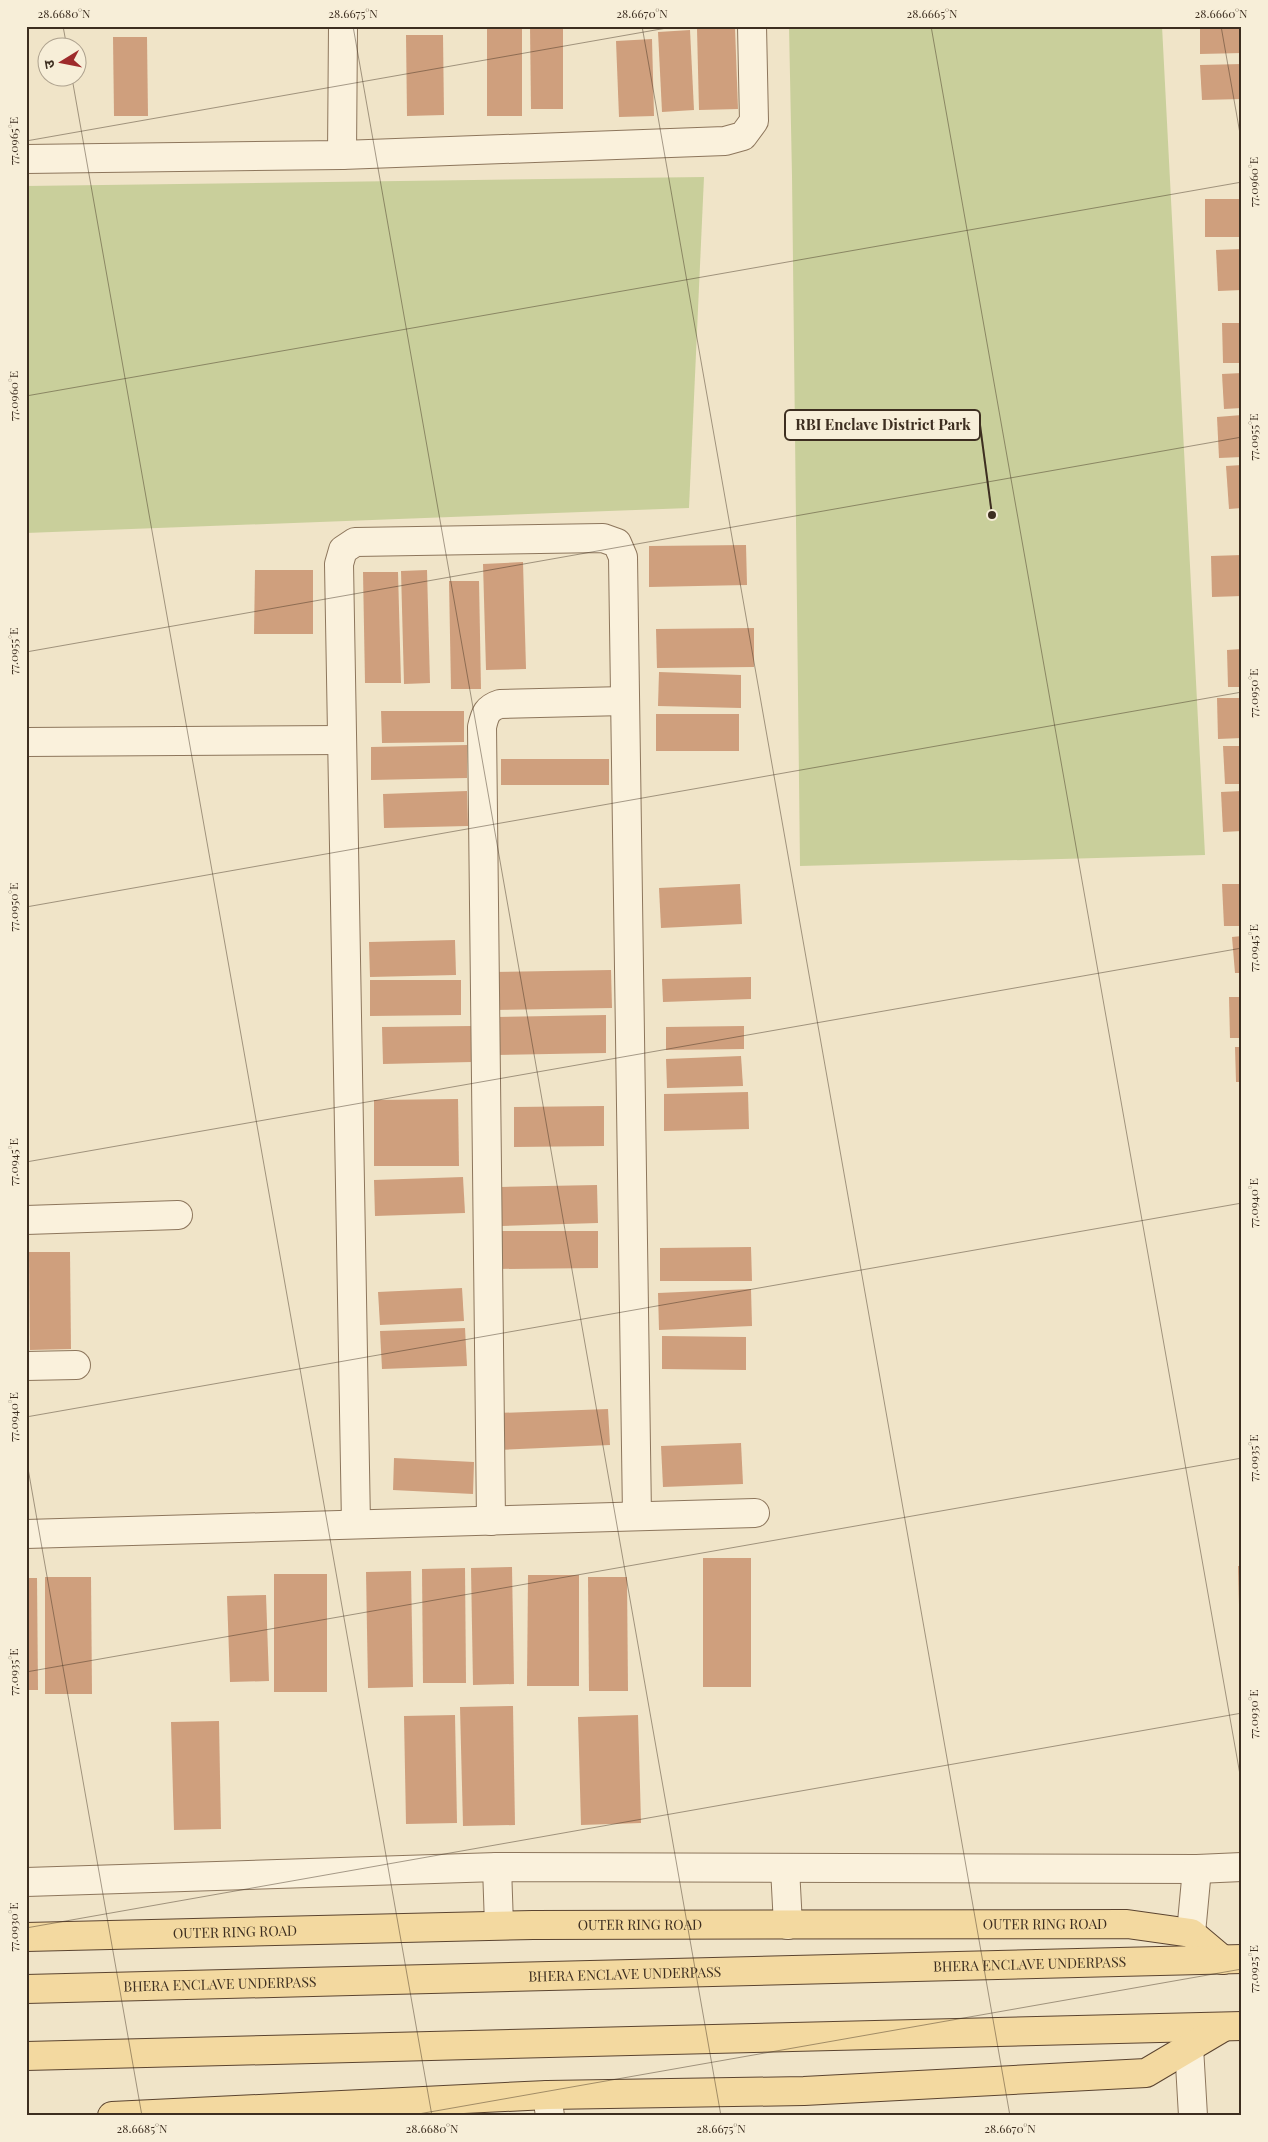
<svg xmlns="http://www.w3.org/2000/svg" width="1268" height="2142" viewBox="0 0 1268 2142" font-family="'Playfair Display','Noto Sans Devanagari',serif">
<rect width="100%" height="100%" fill="#f0e4c8"/>
<g fill="#c9cf9b">
<path d="M789 26H1162L1205 855 800 866 792 176Z"/>
<path d="M704 177 689 508 26 533V186Z"/>
</g>
<g fill="#cf9f7d">
<path d="M530 26H563V109H531Z"/>
<path d="M1200 26H1242V53L1200 54Z"/>
<path d="M487 27 522 28V116H487Z"/>
<path d="M735 28 738 109 699 110 697 29Z"/>
<path d="M690 30 694 110 662 112 658 32Z"/>
<path d="M406 35H443L444 115 407 116Z"/>
<path d="M113 37H147L148 116H114Z"/>
<path d="M652 39 654 116 619 117 616 41Z"/>
<path d="M1242 64V99L1202 100 1200 65Z"/>
<rect x="1205" y="199" width="37" height="38"/>
<path d="M1242 249V290L1218 291 1216 250Z"/>
<path d="M1222 323H1242V363H1223Z"/>
<path d="M1242 373V408L1224 409 1222 374Z"/>
<path d="M1242 415V457L1219 458 1217 417Z"/>
<path d="M1242 465V508L1229 509 1226 466Z"/>
<path d="M746 545 747 585 649 587V546Z"/>
<path d="M1242 555V596L1212 597 1211 556Z"/>
<path d="M523 562 526 669 486 670 483 564Z"/>
<path d="M255 570H313V634H254Z"/>
<path d="M427 570 430 683 404 684 401 571Z"/>
<path d="M363 572H398L401 683H365Z"/>
<path d="M449 581H479L481 689H451Z"/>
<path d="M754 628V667L657 668 656 629Z"/>
<path d="M1242 649V687H1228L1227 650Z"/>
<path d="M659 672 741 675V708L658 706Z"/>
<path d="M1217 698H1242V738L1218 739Z"/>
<path d="M381 711H464V742L382 743Z"/>
<rect x="656" y="714" width="83" height="37"/>
<path d="M467 745V778L371 780V747Z"/>
<path d="M1223 746H1242V784H1225Z"/>
<rect x="501" y="759" width="108" height="26"/>
<path d="M467 791 468 826 384 828 383 794Z"/>
<path d="M1242 791V831L1223 832 1221 792Z"/>
<path d="M740 884 742 924 661 928 659 888Z"/>
<path d="M1222 884H1242V926H1224Z"/>
<path d="M1242 936V973H1235L1232 937Z"/>
<path d="M455 940 456 975 370 977 369 942Z"/>
<path d="M611 970 612 1008 493 1010 492 972Z"/>
<path d="M751 977V999L663 1002 662 979Z"/>
<path d="M370 980H461V1015L370 1016Z"/>
<path d="M1229 997H1242V1038H1230Z"/>
<path d="M606 1015V1053L497 1055 496 1017Z"/>
<path d="M472 1026V1062L383 1064 382 1027Z"/>
<path d="M744 1026V1049L666 1050V1027Z"/>
<path d="M1235 1047H1242V1082H1236Z"/>
<path d="M741 1056 743 1086 667 1088 666 1059Z"/>
<path d="M748 1092 749 1129 664 1131V1094Z"/>
<path d="M458 1099 459 1166H374V1100Z"/>
<path d="M604 1106V1146L514 1147V1107Z"/>
<path d="M463 1177 465 1213 375 1216 374 1180Z"/>
<path d="M597 1185 598 1223 502 1226 501 1187Z"/>
<path d="M496 1231H598V1268L496 1269Z"/>
<path d="M751 1247 752 1281H660V1248Z"/>
<path d="M29 1252H70L71 1349 30 1350Z"/>
<path d="M462 1288 464 1321 380 1325 378 1292Z"/>
<path d="M751 1289 752 1326 659 1330 658 1293Z"/>
<path d="M465 1328 467 1366 382 1369 380 1331Z"/>
<path d="M662 1336 746 1337V1370L662 1369Z"/>
<path d="M608 1409 610 1445 499 1450 498 1413Z"/>
<path d="M741 1443 743 1484 663 1487 661 1446Z"/>
<path d="M394 1458 474 1462 473 1494 393 1490Z"/>
<rect x="703" y="1558" width="48" height="129"/>
<path d="M1238 1566H1242V1605H1239Z"/>
<path d="M512 1567 514 1684 473 1685 471 1568Z"/>
<path d="M465 1568 466 1683H423L422 1569Z"/>
<path d="M411 1571 413 1687 368 1688 366 1572Z"/>
<rect x="274" y="1574" width="53" height="118"/>
<path d="M528 1575H579V1686H527Z"/>
<path d="M45 1577H91L92 1694H45Z"/>
<path d="M588 1577H627L628 1691H589Z"/>
<path d="M26 1578H37L38 1690H26Z"/>
<path d="M266 1595 269 1681 230 1682 227 1596Z"/>
<path d="M513 1706 515 1825 463 1826 460 1707Z"/>
<path d="M455 1715 457 1823 406 1824 404 1716Z"/>
<path d="M638 1715 641 1823 581 1825 578 1717Z"/>
<path d="M219 1721 221 1829 174 1830 171 1722Z"/>
</g>
<g fill="none" stroke-linecap="round" stroke-linejoin="round">
<defs>
<g id="minor">
<path d="M342 155 343 26"/>
<path d="M26 159 342 155 725 141 743 136 754 121 752 26"/>
<path d="M26 742 341 740"/>
<path d="M26 1220 178 1215"/>
<path d="M26 1366 76 1365"/>
<path d="M491 1521 482 727C485 714 487 708 500 704L625 701"/>
<path d="M356 1524 339 564 343 550 355 542 603 538 617 543 623 557 637 1516"/>
<path d="M26 1534 755 1513"/>
<path d="M785 1868 788 1925"/>
<path d="M26 1882 497 1867"/>
<path d="M499 1925 497 1867 1197 1869 1242 1867"/>
<path d="M1191 1933 1197 1869"/>
<path d="M1189 2047 1193 2116"/>
<path d="M547 2095 550 2116"/>
</g>
<g id="major">
<path id="s1" d="M26 1937 533 1925 1127 1924 1191 1933 1223 1960"/>
<path id="s2" d="M26 1989 1242 1959"/>
<path d="M26 2056 1242 2026"/>
<path d="M112 2116 547 2095 804 2091 1146 2073 1222 2028"/>
</g>
</defs>
<use href="#minor" stroke="#8d765c" stroke-width="30"/>
<use href="#major" stroke="#5b4430" stroke-width="30"/>
<use href="#minor" stroke="#faf1dc" stroke-width="28"/>
<use href="#major" stroke="#f3d9a0" stroke-width="28"/>
</g>
<path fill="none" stroke="#3d2e20" stroke-width="1" stroke-opacity="0.45" d="M63 26 67 48M353 26 721 2116M642 26 1010 2116M931 26 1242 1786M1221 26 1242 145M72 78 432 2116M26 141 678 26M26 396 1242 182M26 652 1242 437M26 907 1242 692M26 1162 1242 948M26 1417 1242 1203M26 1457 142 2116M26 1672 1242 1458M26 1928 1242 1713M407 2116 1242 1969"/>
<g text-anchor="middle" stroke-width="4" stroke-linejoin="round" paint-order="stroke">
<g font-size="14" fill="#3d2e20" stroke="#f7eed8">
<text dy="5" stroke="none"><textPath href="#s1" startOffset="1019">OUTER RING ROAD</textPath></text>
<text dy="5" stroke="none"><textPath href="#s1" startOffset="614">OUTER RING ROAD</textPath></text>
<text dy="5" stroke="none"><textPath href="#s1" startOffset="209">OUTER RING ROAD</textPath></text>
<text dy="5" stroke="none"><textPath href="#s2" startOffset="1004">BHERA ENCLAVE UNDERPASS</textPath></text>
<text dy="5" stroke="none"><textPath href="#s2" startOffset="599">BHERA ENCLAVE UNDERPASS</textPath></text>
<text dy="5" stroke="none"><textPath href="#s2" startOffset="194">BHERA ENCLAVE UNDERPASS</textPath></text>
</g>
</g>
<path fill="none" stroke="#3d2e20" stroke-width="2" d="M992 515L980 425"/>
<circle fill="#3d2e20" stroke="#f7eed8" stroke-width="2" cx="992" cy="515" r="5"/>
<rect fill="#f7eed8" stroke="#3d2e20" stroke-width="2" x="785" y="410" width="195" height="30" rx="5"/>
<g font-size="15" text-anchor="middle" font-weight="bold" fill="#3d2e20">
<text x="883" y="430">RBI Enclave District Park</text>
</g>
<rect width="1268" height="2142" fill="none" stroke="#f7eed8" stroke-width="55"/>
<g transform="translate(62 62) rotate(260)"><circle r="24" fill="#f7eed8" stroke="#ada18e"/>
<path d="M0-4L9 19L0 12L-9 19Z" fill="#9e2a2b"/>
<text y="-8" font-size="14" font-weight="bold" text-anchor="middle" fill="#3d2e20">उ</text>
</g>
<rect x="28" y="28" width="1212" height="2086" fill="none" stroke="#3d2e20" stroke-width="2"/>
<g font-size="12" text-anchor="middle" fill="#3d2e20">
<text x="64" y="18">28.6680°N</text>
<text x="353" y="18">28.6675°N</text>
<text x="642" y="18">28.6670°N</text>
<text x="932" y="18">28.6665°N</text>
<text x="1221" y="18">28.6660°N</text>
<text transform="translate(14 141) rotate(-90)" y="4">77.0965°E</text>
<text transform="translate(1254 182) rotate(-90)" y="4">77.0960°E</text>
<text transform="translate(14 396) rotate(-90)" y="4">77.0960°E</text>
<text transform="translate(1254 437) rotate(-90)" y="4">77.0955°E</text>
<text transform="translate(14 651) rotate(-90)" y="4">77.0955°E</text>
<text transform="translate(1254 693) rotate(-90)" y="4">77.0950°E</text>
<text transform="translate(14 907) rotate(-90)" y="4">77.0950°E</text>
<text transform="translate(1254 948) rotate(-90)" y="4">77.0945°E</text>
<text transform="translate(14 1162) rotate(-90)" y="4">77.0945°E</text>
<text transform="translate(1254 1203) rotate(-90)" y="4">77.0940°E</text>
<text transform="translate(14 1417) rotate(-90)" y="4">77.0940°E</text>
<text transform="translate(1254 1458) rotate(-90)" y="4">77.0935°E</text>
<text transform="translate(14 1672) rotate(-90)" y="4">77.0935°E</text>
<text transform="translate(1254 1714) rotate(-90)" y="4">77.0930°E</text>
<text transform="translate(14 1927) rotate(-90)" y="4">77.0930°E</text>
<text transform="translate(1254 1969) rotate(-90)" y="4">77.0925°E</text>
<text x="142" y="2133">28.6685°N</text>
<text x="432" y="2133">28.6680°N</text>
<text x="721" y="2133">28.6675°N</text>
<text x="1010" y="2133">28.6670°N</text>
</g>
</svg>
